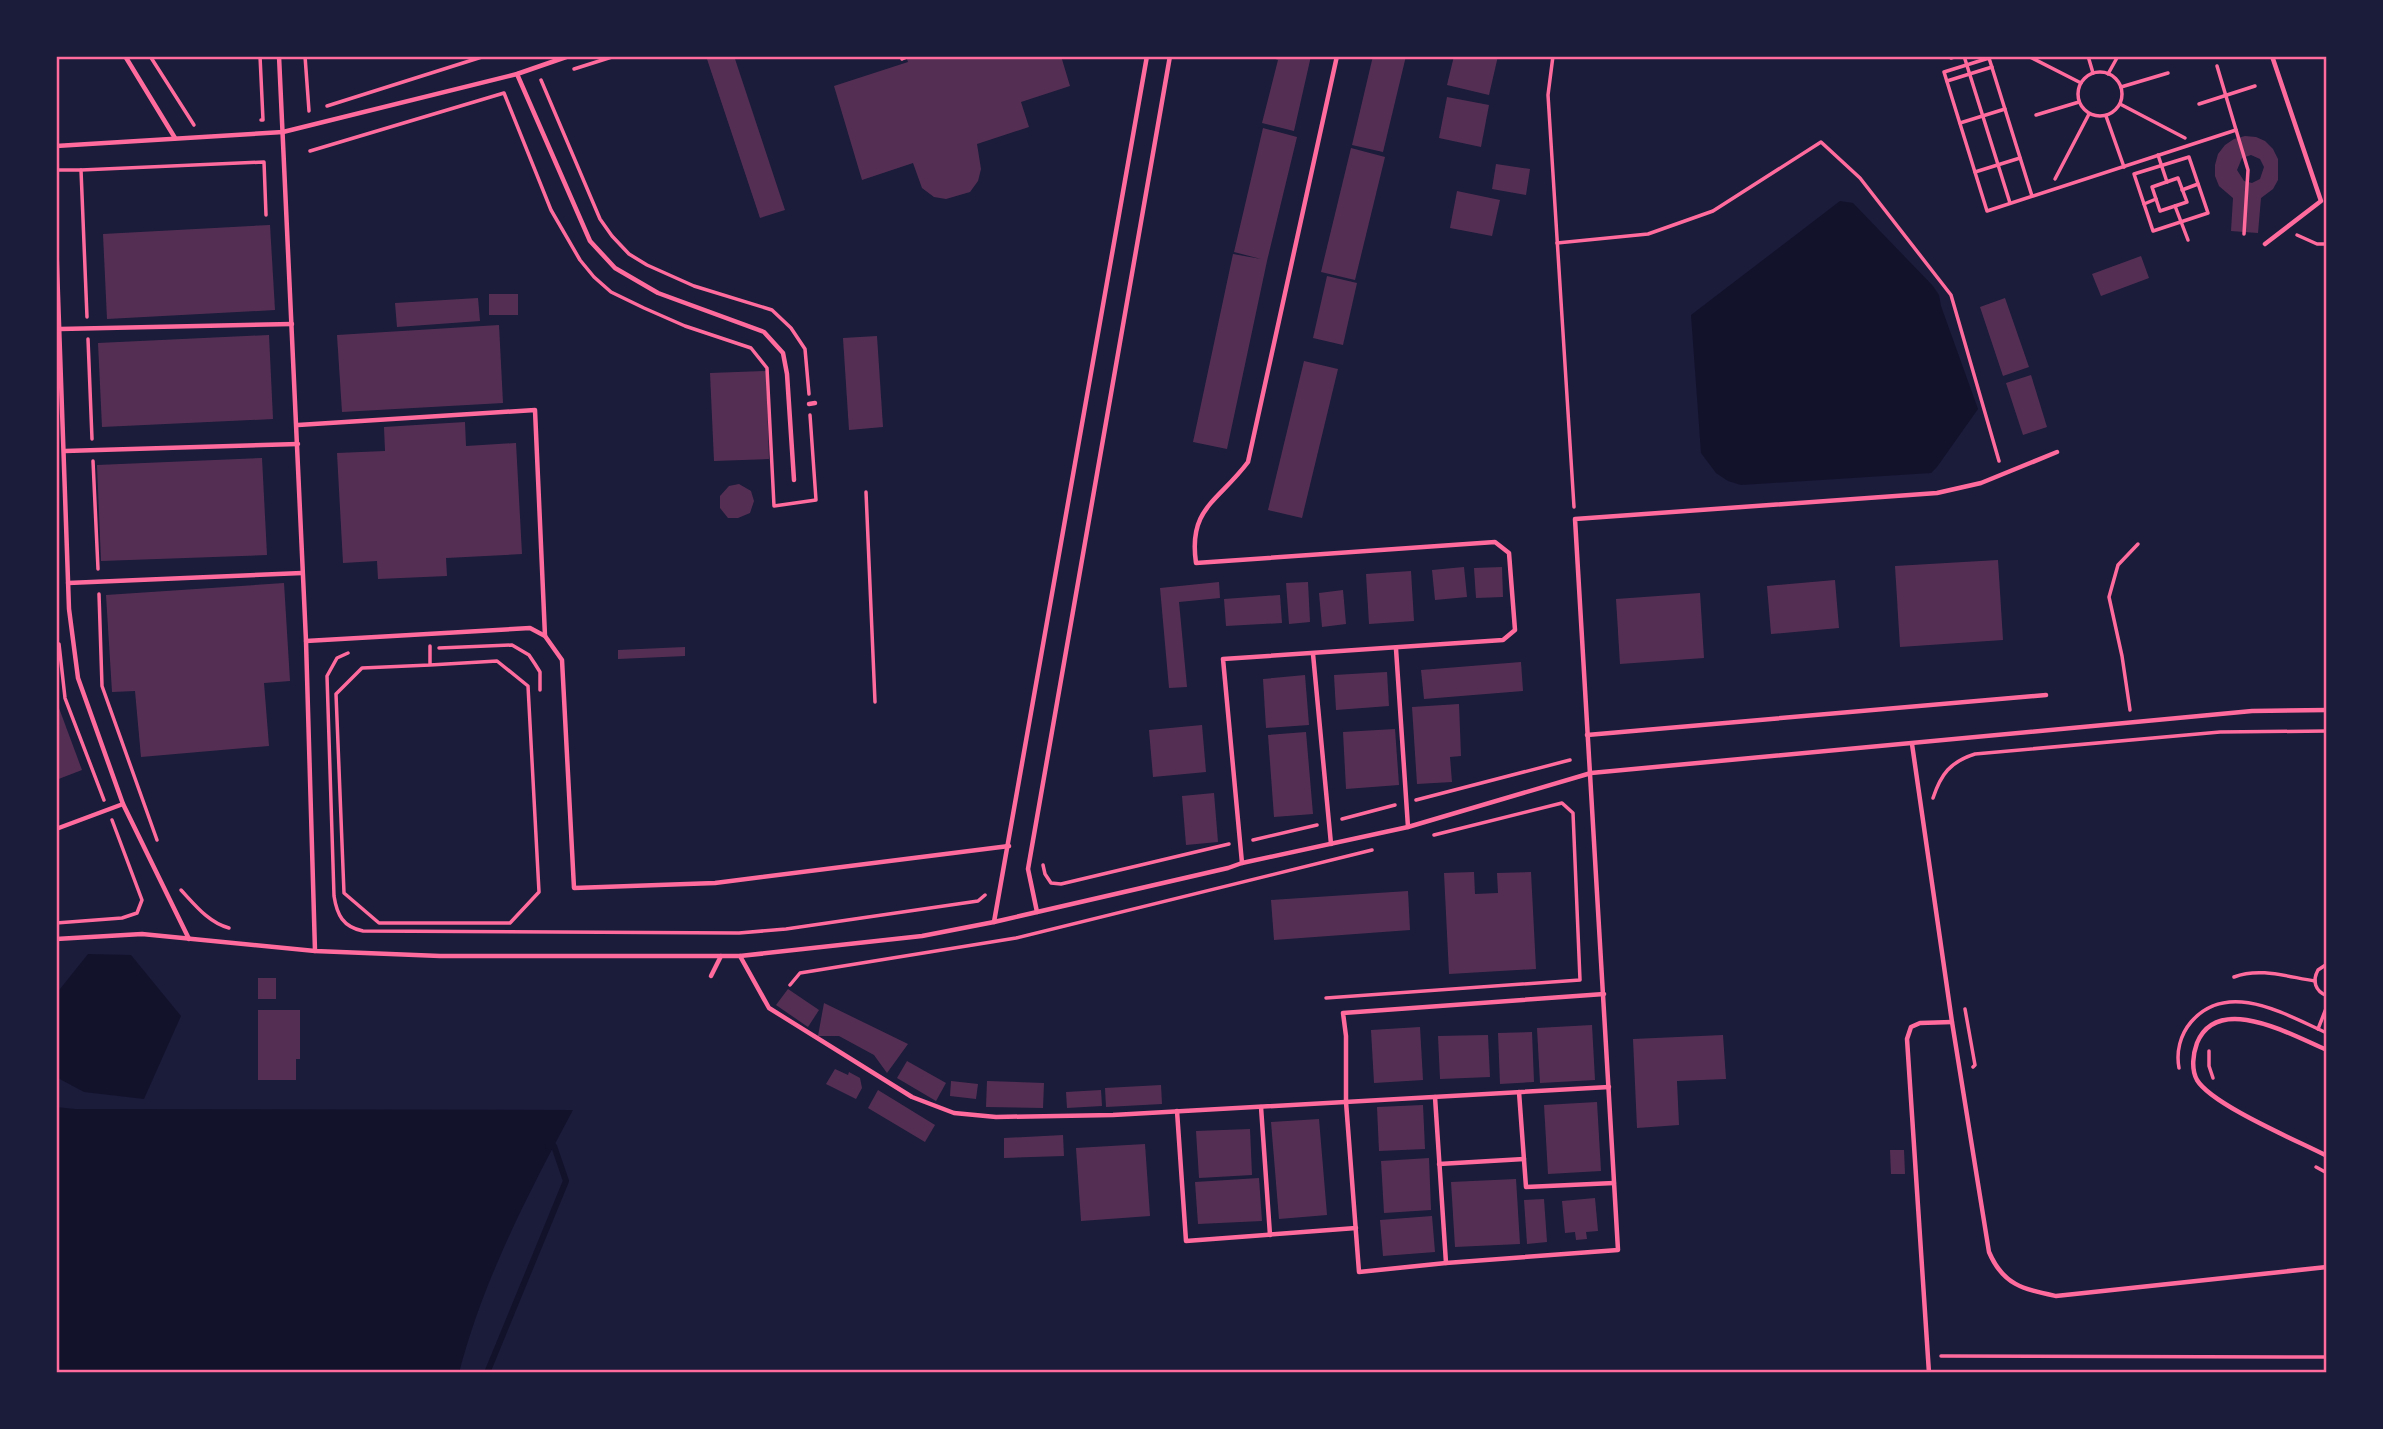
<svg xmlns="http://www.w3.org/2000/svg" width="2383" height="1429" viewBox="0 0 2383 1429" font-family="'IBM Plex Sans',sans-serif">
<rect width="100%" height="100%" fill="#1b1b3a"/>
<g fill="#12122b">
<path d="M1840 201 1853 203 1933 286 1939 295 1941 306 1978 409 1937 467 1931 473 1741 485 1728 481 1716 473 1701 453 1691 315Z"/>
<path d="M88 954 131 955 181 1016 144 1099 84 1092 56 1077V994Z"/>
<path d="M56 1107 75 1109 573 1110C528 1194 483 1280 459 1373H56Z"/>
</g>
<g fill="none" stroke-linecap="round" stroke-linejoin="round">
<path stroke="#12122b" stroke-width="6" d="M487 1373 566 1181 554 1146H548"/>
</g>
<g fill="#542f53" fill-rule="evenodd">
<path d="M706 56H734L785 210 760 218Z"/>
<path d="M906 56H1061L1070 86 1021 102 1029 127 977 144 981 169 978 181 970 192 946 199 934 197 922 188 913 163 862 180 834 86 908 62Z"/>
<path d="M1267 56H1311L1294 131 1262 123 1278 60Z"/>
<path d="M1373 56H1406L1383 152 1352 145Z"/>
<path d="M1454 56H1498L1489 95 1447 85Z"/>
<path d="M1447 97 1489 105 1481 147 1439 138Z"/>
<path d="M1263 128 1297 137 1267 261 1227 449 1193 442 1233 254 1261 259 1234 252Z"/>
<path d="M2245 136 2256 137 2265 141 2273 149 2278 159V180L2273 189 2261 198 2258 233 2231 231 2233 198 2219 186 2215 176V165L2218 154 2225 145 2234 139ZM2251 155 2260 159 2264 167 2260 179 2252 183 2244 181 2237 170 2242 158Z"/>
<path d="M1351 148 1385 157 1355 280 1321 272Z"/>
<path d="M1496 164 1530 169 1526 195 1492 189Z"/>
<path d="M1457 191 1500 200 1492 236 1450 228Z"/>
<path d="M270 225 275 310 107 319 103 234Z"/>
<path d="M2141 256 2149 278 2101 296 2092 274Z"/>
<path d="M1327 276 1357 283 1343 345 1313 338Z"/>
<rect x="489" y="294" width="29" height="21"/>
<path d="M478 298 480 321 397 327 395 303Z"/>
<path d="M2005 298 2029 367 2003 376 1980 307Z"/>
<path d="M499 325 503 403 342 412 337 335Z"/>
<path d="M269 335 273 419 102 427 98 343Z"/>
<path d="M877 336 883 427 849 430 843 338Z"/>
<path d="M1304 361 1338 369 1302 518 1268 510Z"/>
<path d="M766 371 769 459 714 461 710 373Z"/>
<path d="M2031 375 2047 427 2023 435 2006 383Z"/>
<path d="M465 422 466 446 516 443 522 554 446 558 447 576 378 579 377 561 343 563 337 453 385 451 384 427Z"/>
<path d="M262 458 267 555 101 561 97 465Z"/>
<path d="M739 484 751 491 754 501 750 513 738 518H728L720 508V496L729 486Z"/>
<path d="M1998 560 2003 640 1900 647 1895 566Z"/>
<path d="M1464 567 1467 597 1435 600 1432 570Z"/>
<path d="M1502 567 1503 597 1476 598 1474 568Z"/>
<path d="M1411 571 1414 621 1369 624 1366 574Z"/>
<path d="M1835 580 1839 628 1771 634 1767 586Z"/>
<path d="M1219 582 1220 598 1179 602 1187 687 1169 688 1160 588Z"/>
<path d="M1308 582 1310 622 1289 624 1286 583Z"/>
<path d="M284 583 290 681 264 683 269 746 141 757 135 691 112 692 106 595Z"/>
<path d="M1343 590 1346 624 1322 627 1319 593Z"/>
<path d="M1700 593 1704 658 1620 664 1616 599Z"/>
<path d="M1280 595 1282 623 1226 626 1224 599Z"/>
<path d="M685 647V656L618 659V650Z"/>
<path d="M1521 662 1523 691 1424 699 1421 670Z"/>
<path d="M1387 672 1389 706 1336 710 1334 675Z"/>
<path d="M1305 675 1309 725 1266 728 1263 679Z"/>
<path d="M56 700 82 770 56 780Z"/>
<path d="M1459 704 1461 756 1450 757 1452 782 1417 784 1412 707Z"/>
<path d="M1202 725 1206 772 1153 777 1149 730Z"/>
<path d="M1395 729 1399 785 1346 789 1343 732Z"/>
<path d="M1306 732 1313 814 1274 817 1268 735Z"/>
<path d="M1214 793 1218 842 1186 845 1182 796Z"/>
<path d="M1474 872 1475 894 1498 893 1497 873 1531 872 1536 969 1449 974 1444 873Z"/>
<path d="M1408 891 1410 930 1274 940 1271 900Z"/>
<rect x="258" y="978" width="18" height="21"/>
<path d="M788 989 819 1010 808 1027 776 1005Z"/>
<path d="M824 1003 908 1044 887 1073 874 1055 839 1036H818Z"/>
<path d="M258 1010H300V1059H296V1080H258Z"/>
<path d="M1592 1025 1595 1080 1540 1083 1537 1028Z"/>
<path d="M1420 1027 1423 1080 1374 1083 1371 1030Z"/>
<path d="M1532 1032 1534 1082 1500 1084 1498 1033Z"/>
<path d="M1488 1035 1490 1077 1440 1079 1438 1036Z"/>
<path d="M1723 1035 1726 1079 1677 1081 1679 1125 1637 1128 1633 1039Z"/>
<path d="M907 1061 946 1083 936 1101 897 1078Z"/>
<path d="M835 1069 848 1075 849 1072 860 1078 862 1088 856 1099 826 1084Z"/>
<path d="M951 1081 978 1084 976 1099 950 1096Z"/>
<path d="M987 1081 1044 1083 1043 1108 986 1107Z"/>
<path d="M1161 1085 1162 1104 1106 1107 1105 1088Z"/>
<path d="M878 1090 935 1125 925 1142 868 1108Z"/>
<path d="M1101 1090 1102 1106 1067 1108 1066 1092Z"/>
<path d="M1597 1102 1601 1171 1548 1174 1544 1105Z"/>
<path d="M1423 1105 1425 1149 1379 1151 1377 1107Z"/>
<path d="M1319 1119 1327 1215 1279 1219 1271 1122Z"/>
<path d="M1250 1129 1252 1175 1199 1178 1196 1131Z"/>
<path d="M1063 1135 1064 1156 1004 1158V1138Z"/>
<path d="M1145 1144 1150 1216 1081 1221 1076 1148Z"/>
<path d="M1890 1150H1904L1905 1174H1891Z"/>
<path d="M1429 1158 1431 1210 1384 1213 1381 1161Z"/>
<path d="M1259 1178 1262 1221 1198 1224 1195 1182Z"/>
<path d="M1516 1179 1520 1244 1455 1247 1451 1182Z"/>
<path d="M1595 1198 1598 1231 1586 1232 1587 1239 1576 1240 1575 1232 1565 1233 1562 1201Z"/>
<path d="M1544 1199 1547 1242 1527 1244 1524 1200Z"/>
<path d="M1432 1216 1435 1252 1383 1256 1380 1220Z"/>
</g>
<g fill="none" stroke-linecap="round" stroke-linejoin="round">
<g stroke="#ff6b9d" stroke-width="3.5">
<path d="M150 56 194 125"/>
<path d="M260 56 263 120H261"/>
<path d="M305 56 309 111"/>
<path d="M901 56 902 59 907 57"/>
<path d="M1553 56 1548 95 1574 507"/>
<path d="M1964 56 2010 203"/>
<path d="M2028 56 2081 83"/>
<path d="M2088 56 2093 73"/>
<path d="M1951 58 1957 56"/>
<path d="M2217 66 2248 170 2244 234"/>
<path d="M574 69 615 56"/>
<circle cx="2100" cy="94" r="22"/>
<path d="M2108 74 2118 56"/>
<path d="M541 80 600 219 612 236 629 254 647 265 694 286 772 310 791 328 805 349 809 394"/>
<path d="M1947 81 1992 67"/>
<path d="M2121 87 2168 73"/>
<path d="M2120 104 2185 138"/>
<path d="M2199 104 2255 86"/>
<path d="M327 106 485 56"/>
<path d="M2036 115 2079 102"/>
<path d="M2106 116 2124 167"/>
<path d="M1960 123 2005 109"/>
<path d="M310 151 504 93 551 210 580 260 594 277 611 292 644 308 685 326 751 348 767 368 774 506 816 500 810 415"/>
<path d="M2158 155 2167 182"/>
<path d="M2189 157 2208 213 2153 231 2134 174Z"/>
<path d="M56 170H81"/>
<path d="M1975 172 2020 158"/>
<path d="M2178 178 2187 202 2160 211 2152 187Z"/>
<path d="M2055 179 2089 114"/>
<path d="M2182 190 2198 184"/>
<path d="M2032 196 1989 58 1944 72 1987 211 2236 130"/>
<path d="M2144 204 2156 199"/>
<path d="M2175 206 2188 240"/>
<path d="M2297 235 2317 244H2327"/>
<path d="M1557 243 1648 234 1713 211 1821 142 1860 178 1951 295 1999 461"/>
<path d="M87 317 81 170 264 162 266 215"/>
<path d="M88 339 92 439"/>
<path d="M93 461 98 569"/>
<path d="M866 492 875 702"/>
<path d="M99 594 102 686 157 840"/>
<path d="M59 644 65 698 104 800"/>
<path d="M430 646V665L362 668 336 694 344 893 379 923H510L539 892 528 686 497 661 430 665"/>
<path d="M439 648 512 645 529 655 535 664 540 672V690"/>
<path d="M348 653 337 658 327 676 334 896C337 915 343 927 363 931L739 933 786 929 978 901 985 895"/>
<path d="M2130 710 2122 656 2109 597 2118 565 2138 544"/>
<path d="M1933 798C1941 774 1950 762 1975 754L2220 732 2327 731"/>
<path d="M1416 800 1570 760"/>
<path d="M1342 819 1395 805"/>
<path d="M1253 840 1317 825"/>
<path d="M1043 865 1045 874 1051 883 1061 884 1229 844"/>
<path d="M181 890C195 905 209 923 229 928"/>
<path d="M56 923 122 918 137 913 142 900 112 820"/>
<path d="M2327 964 2318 970C2312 981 2315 991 2327 996"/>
<path d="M2234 977C2260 967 2288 977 2315 981"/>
<path d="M790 985 800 973 1016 938 1372 850"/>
<path d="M1326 998 1580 980 1573 813 1562 803 1434 835"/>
<path d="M1965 1009 1975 1065 1973 1067"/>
<path d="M2318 1029 2327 1006"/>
<path d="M2209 1051V1066L2213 1078"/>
<path d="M2179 1068C2176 1052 2180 1035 2191 1022 2228 979 2286 1015 2327 1033"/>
<path d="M2316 1167 2327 1173"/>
<path d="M1941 1356 2327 1357"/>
</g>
<g stroke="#ff6b9d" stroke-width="4.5">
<path d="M125 56 175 138"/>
<path d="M279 56 306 641 315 951"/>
<path d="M517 74 590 241 615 268 658 293 764 332 783 353 787 374 794 480"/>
<path d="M56 146 283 132 517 74 569 56"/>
<path d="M56 238 69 609 78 678 123 804 189 939"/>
<path d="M2265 244 2321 201 2272 56"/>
<path d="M60 329 292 324"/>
<path d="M809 404 815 403"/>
<path d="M298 425 535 410 545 636"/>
<path d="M65 451 298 444"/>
<path d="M68 583 302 573"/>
<path d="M306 641 530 628 545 636 562 660 574 888 715 883 1009 846"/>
<path d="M1396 649 1408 827"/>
<path d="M1313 654 1331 844"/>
<path d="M1587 735 2046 695"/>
<path d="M1912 744 1952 1022 1989 1252C2003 1285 2023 1289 2056 1296L2327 1267"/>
<path d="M56 829 123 804"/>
<path d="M1242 863 1223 659 1503 640 1515 630 1509 553 1495 542 1196 563C1188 508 1218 502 1248 462L1337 56"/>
<path d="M1037 912 1028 869 1170 56"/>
<path d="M994 922 1147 56"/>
<path d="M56 939 142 934 315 951 440 956H740L922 936 994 922 1228 868 1242 863 1408 827 1591 773 2252 711 2327 710"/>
<path d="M740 956 769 1008 912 1097 954 1113 996 1117 1113 1115 1609 1087"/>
<path d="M711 976 721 956"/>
<path d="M1604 994 1343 1013 1346 1036V1102L1359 1272 1446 1263 1618 1250 1575 519 1937 493 1981 483 2057 452"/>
<path d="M2327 1050C2293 1036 2218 992 2197 1043 2193 1054 2191 1069 2197 1080 2212 1105 2298 1141 2327 1156"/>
<path d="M1519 1092 1526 1187 1614 1183"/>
<path d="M1435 1097 1446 1263"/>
<path d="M1261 1107 1270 1235"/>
<path d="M1177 1111 1186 1241 1356 1228"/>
<path d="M1439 1164 1524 1159"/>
<path d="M1929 1373 1907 1039 1911 1027 1920 1023 1952 1022"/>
</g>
</g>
<rect width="2383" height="1429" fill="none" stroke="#1b1b3a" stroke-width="116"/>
<rect x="58" y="58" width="2267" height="1313" fill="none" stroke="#ff6b9d" stroke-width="2.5"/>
</svg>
